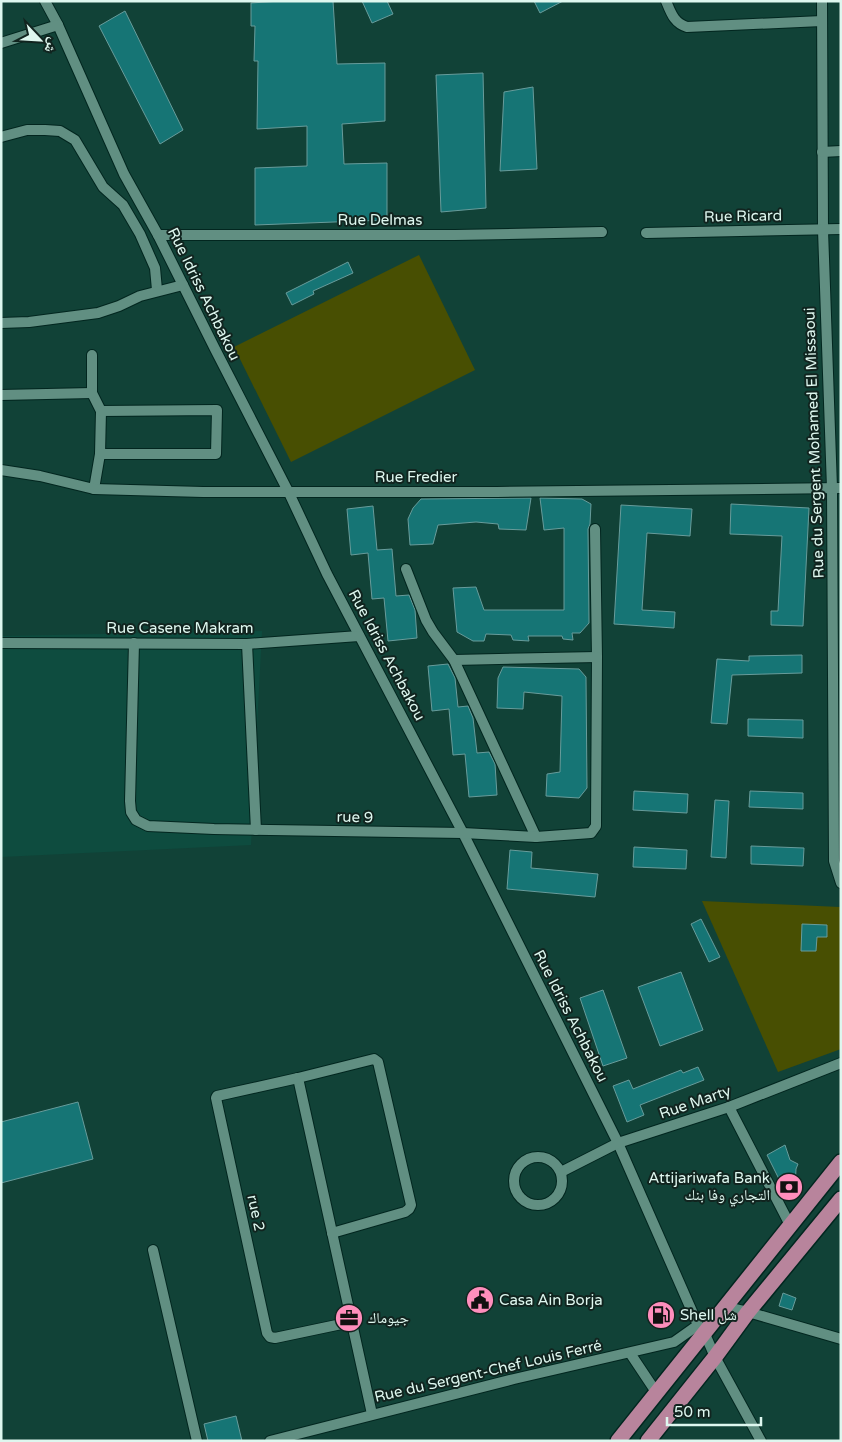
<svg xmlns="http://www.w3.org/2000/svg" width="842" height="1442" viewBox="0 0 842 1442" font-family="'Varela Round','Noto Naskh Arabic',sans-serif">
<rect width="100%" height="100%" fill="#114237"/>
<path fill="#0e4c3f" d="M262 631 251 845 1 857V636Z"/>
<g fill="#484f02">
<path d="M419 255 475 370 291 462 234 347Z"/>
<path d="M702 901 840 907 841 1049 778 1072Z"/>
</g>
<g fill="#167575" stroke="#689c9b">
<path d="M281 1H333L337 64 385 63V121L342 124 344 164 387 163V220L255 225V168L307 166V126L257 129 258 61H254L255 26H251V3Z"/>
<path d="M362 1H387L393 14 372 23Z"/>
<path d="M534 1H563L540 13Z"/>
<path d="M125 11 183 130 160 144 99 26Z"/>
<path d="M483 73 486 208 441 212 436 75Z"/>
<path d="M533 87 537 169 500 171 504 92Z"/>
<path d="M348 262 353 273 313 291 314 294 292 305 286 293Z"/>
<path d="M531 498 526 530 499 529 498 524 476 522 438 525 433 544 410 545 408 519 413 508 421 499Z"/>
<path d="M540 498 582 499 591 504 590 524 588 529 589 623 580 633H572L573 640 563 639 562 636H528L529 641 513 640 511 635 486 634 484 641H473L457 632 453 588 476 587 484 610H564V528L544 530Z"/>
<path d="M731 504 809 508 803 626 771 625V611H778L782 536 730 534Z"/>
<path d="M621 505 692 509 690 536 647 533 642 610 675 612 674 628 614 624Z"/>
<path d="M373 506 377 550 392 549 396 596 409 595 415 610 417 638 388 641 384 598 372 599 368 553 351 555 347 509Z"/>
<path d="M802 655V673L732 675 727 724 711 723 717 659 749 661V656Z"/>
<path d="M448 664 455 678 458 707 468 706 473 718 477 753 489 752 495 764 497 795 469 797 465 754 453 755 449 709 432 711 428 666Z"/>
<path d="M503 667 579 669 586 677 587 788 579 798 546 796 547 774 560 772 562 696 524 692 523 709 497 708 498 678Z"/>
<path d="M748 719 803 720V738L748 736Z"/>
<path d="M634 791 688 794 687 813 633 810Z"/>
<path d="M750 791 803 793V809L749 807Z"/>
<path d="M715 800 729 801 726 858 711 857Z"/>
<path d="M751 846 804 848 803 866 751 864Z"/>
<path d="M634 847 687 850 686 869 633 867Z"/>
<path d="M510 850 532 852 531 868 598 874 595 897 507 889Z"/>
<path d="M701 919 720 957 709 962 691 924Z"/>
<path d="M802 924 827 925V937H817L816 951H801Z"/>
<path d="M681 972 703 1030 660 1046 638 987Z"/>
<path d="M603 990 627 1058 603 1066 580 998Z"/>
<path d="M698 1067 704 1080 640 1105 644 1115 627 1122 613 1086 629 1080 633 1089 681 1070 683 1073Z"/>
<path d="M78 1102 93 1159 1 1183V1122Z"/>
<path d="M785 1145 790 1160 798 1164 796 1169 795 1190 784 1189 767 1155Z"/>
<path d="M783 1293 796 1298 792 1310 779 1306Z"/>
<path d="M236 1416 242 1441H208L204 1424Z"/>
</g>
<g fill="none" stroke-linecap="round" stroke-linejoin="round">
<defs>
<g id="street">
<path d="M45 1 58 25 124 174 158 235 215 349 289 493 327 574 463 833 618 1143 698 1325"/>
<path d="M666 1C671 13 674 23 687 27L822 21"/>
<path d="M822 1 823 230 832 488 834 861 841 883"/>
<path d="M1 43 58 25"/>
<path d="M1 137 27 130H45L60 131 75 140 103 187 123 205 140 234 155 268 157 290"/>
<path d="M822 152 841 151"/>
<path d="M646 233 841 229"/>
<path d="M158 235H455L602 232"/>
<path d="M1 323 29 322 98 313 119 306 140 296 183 285"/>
<path d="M92 355V393L101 411 100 454 94 489"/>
<path d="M1 395 92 393"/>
<path d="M100 454H216L217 410 101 411"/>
<path d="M1 470 40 476 94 489 203 492H497L841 488"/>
<path d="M406 569 426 620 433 632 454 660 536 837"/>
<path d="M1 643 247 644 359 636"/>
<path d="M134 643 130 801 131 812 136 820 148 826 214 829 463 833 536 837 591 833 596 826 597 657 595 529"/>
<path d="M247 644 256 830"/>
<path d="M454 660 597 657"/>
<path d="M298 1078 372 1414"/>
<path d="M729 1107 790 1225"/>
<circle cx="538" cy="1181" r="24"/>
<path d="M561 1172 618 1143 729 1107 841 1063"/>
<path d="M332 1233 405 1212 409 1209 411 1205 378 1062 374 1059 298 1078 217 1096 216 1098 267 1333 270 1337 275 1338 351 1322"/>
<path d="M153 1250 197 1441"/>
<path d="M726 1307 748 1312 841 1339"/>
<path d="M630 1353 656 1392"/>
<path d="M270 1441 514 1379 674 1342 698 1325 705 1334 715 1357 761 1441"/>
</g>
<g id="primary">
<path d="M618 1441 841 1162"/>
<path d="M648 1441 715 1357 748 1312 841 1199"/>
</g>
</defs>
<use href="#street" stroke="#02261f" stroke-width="12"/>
<use href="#primary" stroke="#02261f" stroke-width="18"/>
<use href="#street" stroke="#618f82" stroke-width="10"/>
<use href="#primary" stroke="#b8849c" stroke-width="15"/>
</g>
<defs>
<symbol id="bank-disc" viewBox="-11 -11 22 22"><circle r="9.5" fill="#fe8ebc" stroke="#11241f"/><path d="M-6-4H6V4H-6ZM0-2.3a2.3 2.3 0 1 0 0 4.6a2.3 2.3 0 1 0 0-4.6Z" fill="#111"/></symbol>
<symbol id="civic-disc" viewBox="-11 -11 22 22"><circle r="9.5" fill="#fe8ebc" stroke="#11241f"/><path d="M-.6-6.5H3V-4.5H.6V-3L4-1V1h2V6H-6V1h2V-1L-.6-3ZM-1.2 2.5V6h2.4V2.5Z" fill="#111"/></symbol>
<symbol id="fuel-disc" viewBox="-11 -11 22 22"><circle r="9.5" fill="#fe8ebc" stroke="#11241f"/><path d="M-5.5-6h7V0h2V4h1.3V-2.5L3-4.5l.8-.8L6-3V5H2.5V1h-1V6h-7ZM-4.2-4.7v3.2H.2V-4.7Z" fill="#111"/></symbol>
<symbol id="office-disc" viewBox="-11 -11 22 22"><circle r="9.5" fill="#fe8ebc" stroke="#11241f"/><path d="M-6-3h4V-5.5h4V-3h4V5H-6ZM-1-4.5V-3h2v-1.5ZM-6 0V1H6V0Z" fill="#111"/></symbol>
</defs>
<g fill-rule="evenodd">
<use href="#bank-disc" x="773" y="1171" width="32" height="32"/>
<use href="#civic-disc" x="464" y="1284" width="32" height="32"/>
<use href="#fuel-disc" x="645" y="1299" width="32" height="32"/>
<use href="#office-disc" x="333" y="1302" width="32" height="32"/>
</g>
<g text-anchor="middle" stroke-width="4" stroke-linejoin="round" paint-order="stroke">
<g font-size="15" fill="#def7ef" stroke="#11241f">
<text transform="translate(743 216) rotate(-1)" y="5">Rue Ricard</text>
<text x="380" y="225">Rue Delmas</text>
<text transform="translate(204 294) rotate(64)" y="5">Rue Idriss Achbakou</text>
<text transform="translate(814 443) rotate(-92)" y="5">Rue du Sergent Mohamed El Missaoui</text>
<text x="416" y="482">Rue Fredier</text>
<text x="180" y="633">Rue Casene Makram</text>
<text transform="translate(387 655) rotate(62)" y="5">Rue Idriss Achbakou</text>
<text transform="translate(355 817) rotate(1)" y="5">rue 9</text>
<text transform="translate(571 1016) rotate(63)" y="5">Rue Idriss Achbakou</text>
<text transform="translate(695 1102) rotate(-19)" y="5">Rue Marty</text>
<text transform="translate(256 1213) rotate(78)" y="5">rue 2</text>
<text transform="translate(488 1371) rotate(-13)" y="5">Rue du Sergent-Chef Louis Ferré</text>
</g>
<g font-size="15" fill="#def7ef" stroke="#11241f" text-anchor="start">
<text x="770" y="1183" text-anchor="end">Attijariwafa Bank<tspan x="770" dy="17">التجاري وفا بنك</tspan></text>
<text x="499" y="1305">Casa Ain Borja</text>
<text x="680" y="1320">Shell شل</text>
<text x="368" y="1323">جيوماك</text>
</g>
</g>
<rect width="842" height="1442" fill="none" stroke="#def7ef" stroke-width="5"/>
<g transform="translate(40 40) rotate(115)" stroke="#11241f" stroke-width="4" paint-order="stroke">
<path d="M0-4L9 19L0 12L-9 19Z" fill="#def7ef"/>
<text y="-8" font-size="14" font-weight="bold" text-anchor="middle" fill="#def7ef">ش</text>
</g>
<path d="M667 1417v8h94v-8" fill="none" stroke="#def7ef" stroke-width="2.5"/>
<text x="674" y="1417" font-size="15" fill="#def7ef" stroke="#11241f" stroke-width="4" paint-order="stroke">50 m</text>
</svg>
